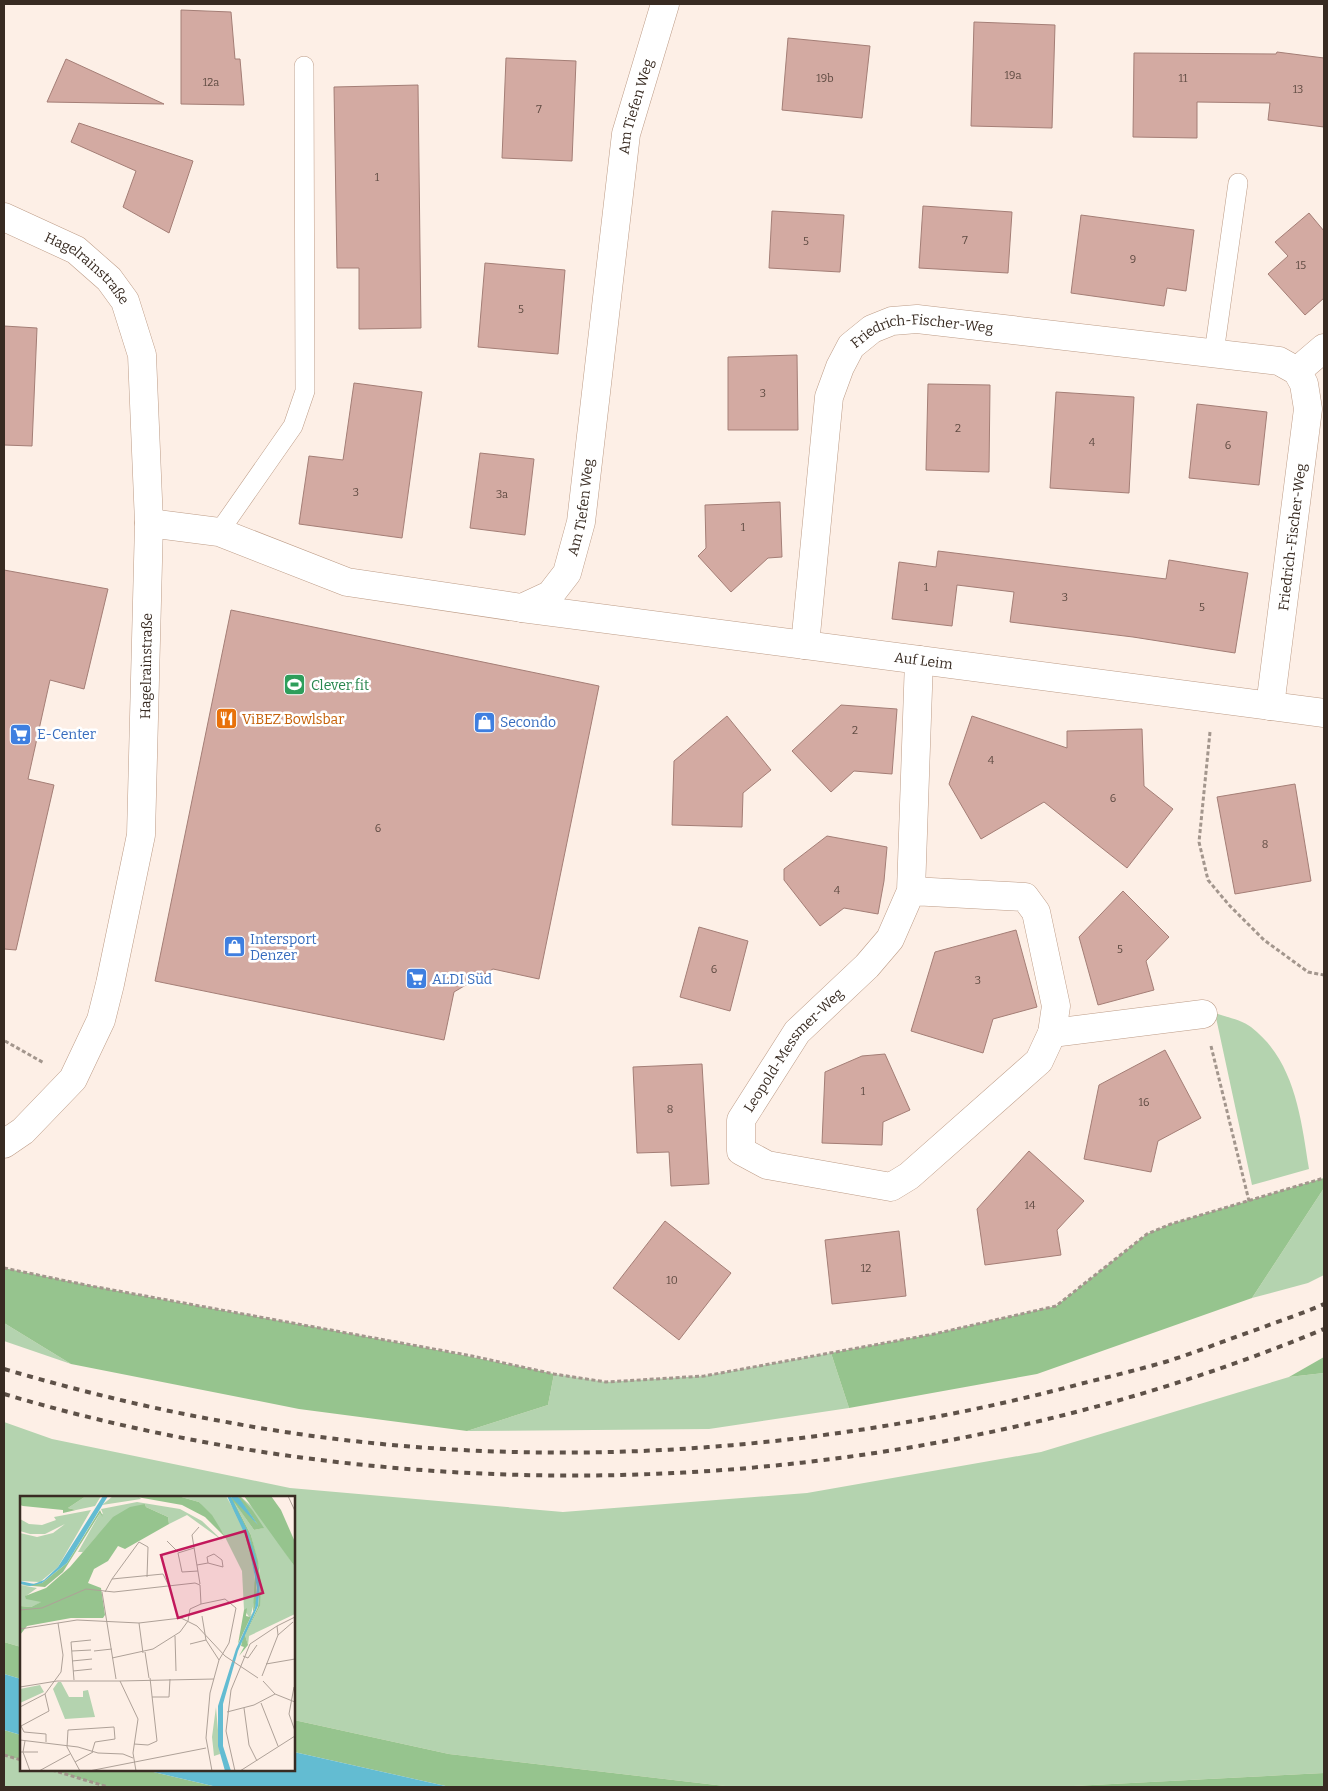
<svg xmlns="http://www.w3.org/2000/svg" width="1328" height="1791" viewBox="0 0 1328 1791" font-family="Bitter,serif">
<rect width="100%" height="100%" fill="#fdefe6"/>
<g fill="#b4d3af">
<path d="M1215 1013C1226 1017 1242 1020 1251 1027 1295 1061 1301 1118 1309 1169L1252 1185Z"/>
<path d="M1324 1188V1275L1308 1283 1252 1298Z"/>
<path d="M4 1323 71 1364 4 1341Z"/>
<path d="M831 1353 849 1408 709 1429 467 1431 548 1405 554 1374 606 1382 704 1376Z"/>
<path d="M1324 1373V1773L1054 1787 725 1786 449 1754 294 1720V1497H21V1647L4 1642V1422L52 1439 290 1488 563 1512 807 1493 1041 1452 1289 1377Z"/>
<path d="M4 1755 21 1760V1770H52L108 1787H4Z"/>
</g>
<g fill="#96c48e">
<path d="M1324 1178V1188L1252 1298 1037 1374 849 1408 831 1353 934 1334 1056 1306 1147 1234 1171 1224Z"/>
<path d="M4 1268C186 1307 371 1334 554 1374L548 1405 467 1431 299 1409 71 1364 4 1323Z"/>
<path d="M1324 1357V1373L1289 1377Z"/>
<path d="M4 1642 21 1647V1679L4 1674Z"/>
<path d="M294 1720 449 1754 725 1786 806 1787H450L294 1752Z"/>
<path d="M4 1730 21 1735V1760L4 1755Z"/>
<path d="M52 1770H145L217 1787H108Z"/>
<path d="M1324 1773V1787H1054Z"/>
</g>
<g fill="#63bcd2">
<path d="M4 1674 21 1679V1735L4 1730Z"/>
<path d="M294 1752 450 1787H217L145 1770H294Z"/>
</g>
<g fill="#d3aaa2" stroke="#a47e76">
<path d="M181 10 231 12 235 59H240L244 105 181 104Z"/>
<path d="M974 22 1055 25 1052 128 971 126Z"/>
<path d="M788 38 870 46 862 118 782 110Z"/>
<path d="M1277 52 1324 58V127L1268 120 1270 103 1197 102V138L1133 137 1134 53 1276 54Z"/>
<path d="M506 58 576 61 572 161 502 158Z"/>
<path d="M66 59 164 104 47 102Z"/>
<path d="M418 85 421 328 359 329V268H337L334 87Z"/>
<path d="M79 123 193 161 169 233 123 207 136 171 71 142Z"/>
<path d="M923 206 1012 212 1008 273 919 268Z"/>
<path d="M772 211 844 215 840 272 769 268Z"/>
<path d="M1309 213 1324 231V298L1305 315 1268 274 1288 256 1275 242Z"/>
<path d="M1081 215 1194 230 1186 291 1167 288 1164 306 1071 293Z"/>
<path d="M485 263 565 270 558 354 478 347Z"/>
<path d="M4 326 37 328 32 446 4 445Z"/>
<path d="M797 355 798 430H728V357Z"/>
<path d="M354 383 422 392 402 538 299 524 309 456 343 460Z"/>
<path d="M928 384 990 385 989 472 926 470Z"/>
<path d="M1056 392 1134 397 1129 493 1050 488Z"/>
<path d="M1197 404 1267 412 1259 485 1189 478Z"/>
<path d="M480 453 534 459 525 535 470 528Z"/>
<path d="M780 502 782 557 768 558 731 592 698 556 706 548 705 505Z"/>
<path d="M938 551 1166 579 1169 560 1248 573 1235 653 1133 637 1010 622 1014 592 957 585 952 626 892 619 899 562 936 567Z"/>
<path d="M4 570 108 589 84 689 50 680 28 779 54 785 16 950 4 949Z"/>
<path d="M231 610 599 686 539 979 493 969 454 992 444 1040 155 981Z"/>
<path d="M841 705 897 709 892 774 854 771 831 792 792 751Z"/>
<path d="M727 716 771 770 743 793 742 827 672 825 674 761Z"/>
<path d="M972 716 1067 748V731L1142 729 1144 786 1173 809 1127 868 1044 802 981 839 949 784Z"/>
<path d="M1295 784 1311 881 1235 894 1217 797Z"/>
<path d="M827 836 887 847 884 881 878 914 844 908 820 926 784 880V869Z"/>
<path d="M1123 891 1169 937 1146 961 1154 990 1098 1005 1079 937Z"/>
<path d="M699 927 748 941 730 1011 680 997Z"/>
<path d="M1016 930 1037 1007 993 1019 983 1053 911 1031 935 952Z"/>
<path d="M1165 1050 1201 1118 1158 1141 1151 1172 1084 1159 1099 1085Z"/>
<path d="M885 1054 910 1110 883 1122 882 1145 822 1143 825 1072 862 1056Z"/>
<path d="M702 1064 709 1184 671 1186 669 1152 637 1153 633 1067Z"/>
<path d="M1029 1151 1084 1201 1057 1230 1061 1255 985 1265 977 1209Z"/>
<path d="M665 1221 731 1273 679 1340 613 1288Z"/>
<path d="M899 1231 906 1296 832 1304 825 1240Z"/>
</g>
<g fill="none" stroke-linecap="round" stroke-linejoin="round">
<defs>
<g id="lane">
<path d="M1214 353 1238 183"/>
<path d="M219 532 293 426 305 391 304 66"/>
</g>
<g id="street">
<path d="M1297 371 1324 348"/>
<path id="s1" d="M149 523 219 532 347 582 522 608 550 595 567 573 581 522 626 134 665 4"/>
<path id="s2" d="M522 608 1324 713"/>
<path id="s3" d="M805 645 829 397 840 367 851 346 872 329 892 321 917 319 1279 361 1297 371 1304 384 1308 409 1270 706"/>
<path id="s4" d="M911 891 1025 897 1036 912 1056 1006 1052 1033 1039 1061 909 1176 891 1187 767 1165 741 1151V1120L797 1032 867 966 890 939 911 891 919 660"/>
<path d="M1052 1033 1203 1014"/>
</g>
<g id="secondary">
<path id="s5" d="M4 217 76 250 109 279 125 301 142 355 149 523 141 835 110 984 101 1020 73 1079 23 1131 4 1144"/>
</g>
</defs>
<use href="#lane" stroke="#bd9c87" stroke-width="20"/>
<use href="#street" stroke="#bd9c87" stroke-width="29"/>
<use href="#secondary" stroke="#bd9c87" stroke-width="29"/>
<g stroke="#a3968d" stroke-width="3" stroke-dasharray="4 2.5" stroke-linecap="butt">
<path d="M1210 732 1199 842 1208 880 1229 905 1264 940 1308 972 1324 975"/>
<path d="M5 1041 44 1063"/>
<path d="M1211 1046 1249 1201"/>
<path d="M4 1268 91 1286 472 1356 554 1374 606 1382 704 1376 934 1334 1056 1306 1147 1234 1171 1224 1324 1178"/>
<path d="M4 1755 21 1760"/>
<path d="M52 1770 108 1787"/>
</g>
<use href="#lane" stroke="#fff" stroke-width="19"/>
<use href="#street" stroke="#fff" stroke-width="28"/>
<use href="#secondary" stroke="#fff" stroke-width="28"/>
<g stroke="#5e5148" stroke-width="4" stroke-dasharray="6 6" stroke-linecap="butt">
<path d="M4 1369C76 1390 148 1408 221 1421 504 1475 802 1458 1080 1384 1108 1377 1137 1370 1165 1362 1197 1352 1229 1339 1261 1328 1282 1320 1304 1313 1324 1304"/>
<path d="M4 1394C431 1521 912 1500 1324 1329"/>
</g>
</g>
<defs>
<symbol id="stadium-square" viewBox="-11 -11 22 22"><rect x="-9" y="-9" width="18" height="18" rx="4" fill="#2e9e5b" stroke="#fff"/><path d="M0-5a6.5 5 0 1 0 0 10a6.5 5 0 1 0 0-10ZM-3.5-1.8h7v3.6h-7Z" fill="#fff"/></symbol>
<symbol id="restaurant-square" viewBox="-11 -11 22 22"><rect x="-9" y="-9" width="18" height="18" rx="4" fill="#e8710a" stroke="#fff"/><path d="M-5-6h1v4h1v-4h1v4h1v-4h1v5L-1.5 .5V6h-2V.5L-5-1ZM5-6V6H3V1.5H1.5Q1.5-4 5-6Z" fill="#fff"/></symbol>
<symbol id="shop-square" viewBox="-11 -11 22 22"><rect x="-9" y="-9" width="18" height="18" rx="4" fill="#3f7fe0" stroke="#fff"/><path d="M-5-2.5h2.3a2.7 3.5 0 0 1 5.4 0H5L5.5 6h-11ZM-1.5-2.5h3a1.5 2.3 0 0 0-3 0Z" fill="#fff"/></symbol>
<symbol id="supermarket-square" viewBox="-11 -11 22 22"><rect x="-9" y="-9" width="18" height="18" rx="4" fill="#3f7fe0" stroke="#fff"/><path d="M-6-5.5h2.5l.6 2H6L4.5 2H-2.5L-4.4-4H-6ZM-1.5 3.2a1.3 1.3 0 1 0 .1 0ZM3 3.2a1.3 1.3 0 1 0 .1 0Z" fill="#fff"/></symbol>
</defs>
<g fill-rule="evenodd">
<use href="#stadium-square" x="282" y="672" width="25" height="25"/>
<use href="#restaurant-square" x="214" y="706" width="25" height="25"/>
<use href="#shop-square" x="472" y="710" width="25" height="25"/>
<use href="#supermarket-square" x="8" y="722" width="25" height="25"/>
<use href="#shop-square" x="222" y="934" width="25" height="25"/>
<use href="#supermarket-square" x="404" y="966" width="25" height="25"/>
</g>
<g text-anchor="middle" stroke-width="5" stroke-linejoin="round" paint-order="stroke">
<g font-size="11" fill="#5f4b42">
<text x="1013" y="79">19a</text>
<text x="825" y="82">19b</text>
<text x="1183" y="82">11</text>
<text x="211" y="86">12a</text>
<text x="1298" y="93">13</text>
<text x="539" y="113">7</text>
<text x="377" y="181">1</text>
<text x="965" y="244">7</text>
<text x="806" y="245">5</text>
<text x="1133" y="263">9</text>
<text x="1301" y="269">15</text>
<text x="521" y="313">5</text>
<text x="763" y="397">3</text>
<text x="958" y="432">2</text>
<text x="1092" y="446">4</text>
<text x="1228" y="449">6</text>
<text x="356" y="496">3</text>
<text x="502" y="498">3a</text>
<text x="743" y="531">1</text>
<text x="926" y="591">1</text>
<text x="1065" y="601">3</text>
<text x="1202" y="611">5</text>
<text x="855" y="734">2</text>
<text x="991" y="764">4</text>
<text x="1113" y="802">6</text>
<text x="378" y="832">6</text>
<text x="1265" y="848">8</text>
<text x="837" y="894">4</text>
<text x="1120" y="953">5</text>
<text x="714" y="973">6</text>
<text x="978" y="984">3</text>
<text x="863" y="1095">1</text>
<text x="1144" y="1106">16</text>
<text x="670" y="1113">8</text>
<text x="1030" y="1209">14</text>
<text x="866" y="1272">12</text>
<text x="672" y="1284">10</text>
</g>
<g font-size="14" fill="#382b22" stroke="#fff">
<text dy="5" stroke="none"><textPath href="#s1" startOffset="916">Am Tiefen Weg</textPath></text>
<text dy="5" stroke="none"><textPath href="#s5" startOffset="99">Hagelrainstraße</textPath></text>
<text dy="5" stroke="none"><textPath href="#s3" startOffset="381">Friedrich-Fischer-Weg</textPath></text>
<text dy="5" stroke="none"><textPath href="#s1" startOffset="511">Am Tiefen Weg</textPath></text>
<text transform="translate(1292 537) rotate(-83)" y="5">Friedrich-Fischer-Weg</text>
<text dy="5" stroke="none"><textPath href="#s2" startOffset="405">Auf Leim</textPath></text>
<text transform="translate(146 666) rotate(-89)" y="5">Hagelrainstraße</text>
<text dy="5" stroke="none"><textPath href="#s4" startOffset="756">Leopold-Messmer-Weg</textPath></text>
</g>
<g font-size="14" fill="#27864d" stroke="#fff" text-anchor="start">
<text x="311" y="690">Clever fit</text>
</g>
<g font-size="14" fill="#c56008" stroke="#fff" text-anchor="start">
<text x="242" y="724">ViBEZ Bowlsbar</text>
</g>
<g font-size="14" fill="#366cbe" stroke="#fff" text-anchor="start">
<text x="500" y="727">Secondo</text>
<text x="37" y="739">E-Center</text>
<text x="250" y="944">Intersport<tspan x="250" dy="16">Denzer</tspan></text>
<text x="432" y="984">ALDI Süd</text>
</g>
</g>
<g transform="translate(20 1496)">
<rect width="275" height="275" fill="#fdefe6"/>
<path d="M66 0H81L75 10 56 14 48 12ZM93 0H118L121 3 82 9ZM158 0H206L224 35 233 63 236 99 230 122 224 114 222 75 203 37 179 6ZM220 0 238 16 275 71V118L229 140 228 149 225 139 240 110V76L231 39 213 4 234 34 243 32ZM117 6 160 13 182 25 203 45 167 19 149 28 148 21 126 11 125 8 77 40 63 56H58L80 17 83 18 81 13ZM71 14 38 71 20 86 0 85V37L17 41 33 37 45 28 25 38H10L0 35V23L9 28 22 29 36 24 34 21ZM0 89 17 92 6 100 22 106 11 111 0 110ZM38 186H41L49 201H63V195L68 194 75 221 45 223 33 193ZM20 189 24 196 0 207V193ZM196 211 200 258 194 260 192 241Z" fill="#b4d3af"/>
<path d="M0 0H66L48 12 56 14 43 17V14L3 10 0 9ZM158 0 179 6 192 19 206 42 185 21 162 9 117 1ZM206 0 223 30 228 45 236 76 237 103 235 112 218 148 224 114 227 112 226 120 230 121 233 116 235 77 224 35ZM217 0H220L233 15 244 32 234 34 214 6 231 39 238 65 241 87 240 110 225 139 228 149 219 160 224 151 221 150 223 142 238 111 240 89 230 44 210 2 214 1 238 29ZM224 0H251L261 14 275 46V71ZM125 8 126 11 148 21 149 28 105 53 98 50 88 65 74 73 68 87 81 92 85 119 83 122H51L7 130 0 139V110L11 111 21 106 6 103 5 100 26 92 50 71 93 21 110 11ZM80 14 83 21 80 17 43 76 25 91 0 89 22 87 47 67Z" fill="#96c48e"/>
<path d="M83 0H88L47 67 22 87 10 90 0 88V85L14 88 24 84 38 71ZM207 0H217L220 3 238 29 211 1 227 34 236 62 240 89 238 110 218 155 203 208V250L211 275H205L198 250V210L216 153 235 112 237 92 228 45Z" fill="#63bcd2"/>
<path fill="none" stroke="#aea198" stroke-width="1" d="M268 0 275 15M179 31 172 39 180 88M147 45 158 56M174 52 158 57 162 76 178 75M177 69 188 67 203 71 202 64 194 58 187 61 188 67M92 83 119 46 128 51 127 81M82 96 96 183M85 96 92 83 143 78 149 90M0 114 22 112 66 93 94 96 175 87 180 89 181 108M182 120 186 144 199 164M168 125 170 113 181 108 205 103 216 112 209 147 199 164 190 197 186 242 192 275M119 127 123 157M0 133 57 124 119 127 161 122 177 130 205 160 238 182M258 139 273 126M155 140 156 175M170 148 186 144M52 155 71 154M74 155 92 153M125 156 129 182M223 160 228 162 237 149M92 162 133 153 160 136 168 125M52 165 72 163M246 168 275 163M53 175 72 173M242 180 258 139 257 130 275 121M54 184 51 146 71 144M100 185 118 223 113 257 116 275M100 185 194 183M243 185 255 198 275 206M0 191 37 185H100M274 191 269 218 275 235M25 198 29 215 1 230 4 236 26 238V246M132 201H149L150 183M241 207 258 250M0 211 25 198 41 176 43 159 38 127M224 212 229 249 237 265M207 216 234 209 255 198M0 244 58 251 78 257 103 258 113 262M5 245 3 256 10 275M114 248 128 249 137 245 130 182M0 256H18M55 266 73 256M19 275 50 258M60 275 47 251 48 234 94 231 95 243 75 246 72 256M69 275 186 252M215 275 206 235 211 194 230 148 257 130M220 275 275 240"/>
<path fill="#c2185b" fill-opacity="0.15" stroke="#c2185b" stroke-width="2.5" d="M225 35 243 97 158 122 141 59Z"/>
<rect width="275" height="275" fill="none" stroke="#382b22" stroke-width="2.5"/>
</g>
<rect width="1328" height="1791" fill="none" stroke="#382b22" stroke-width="10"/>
</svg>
